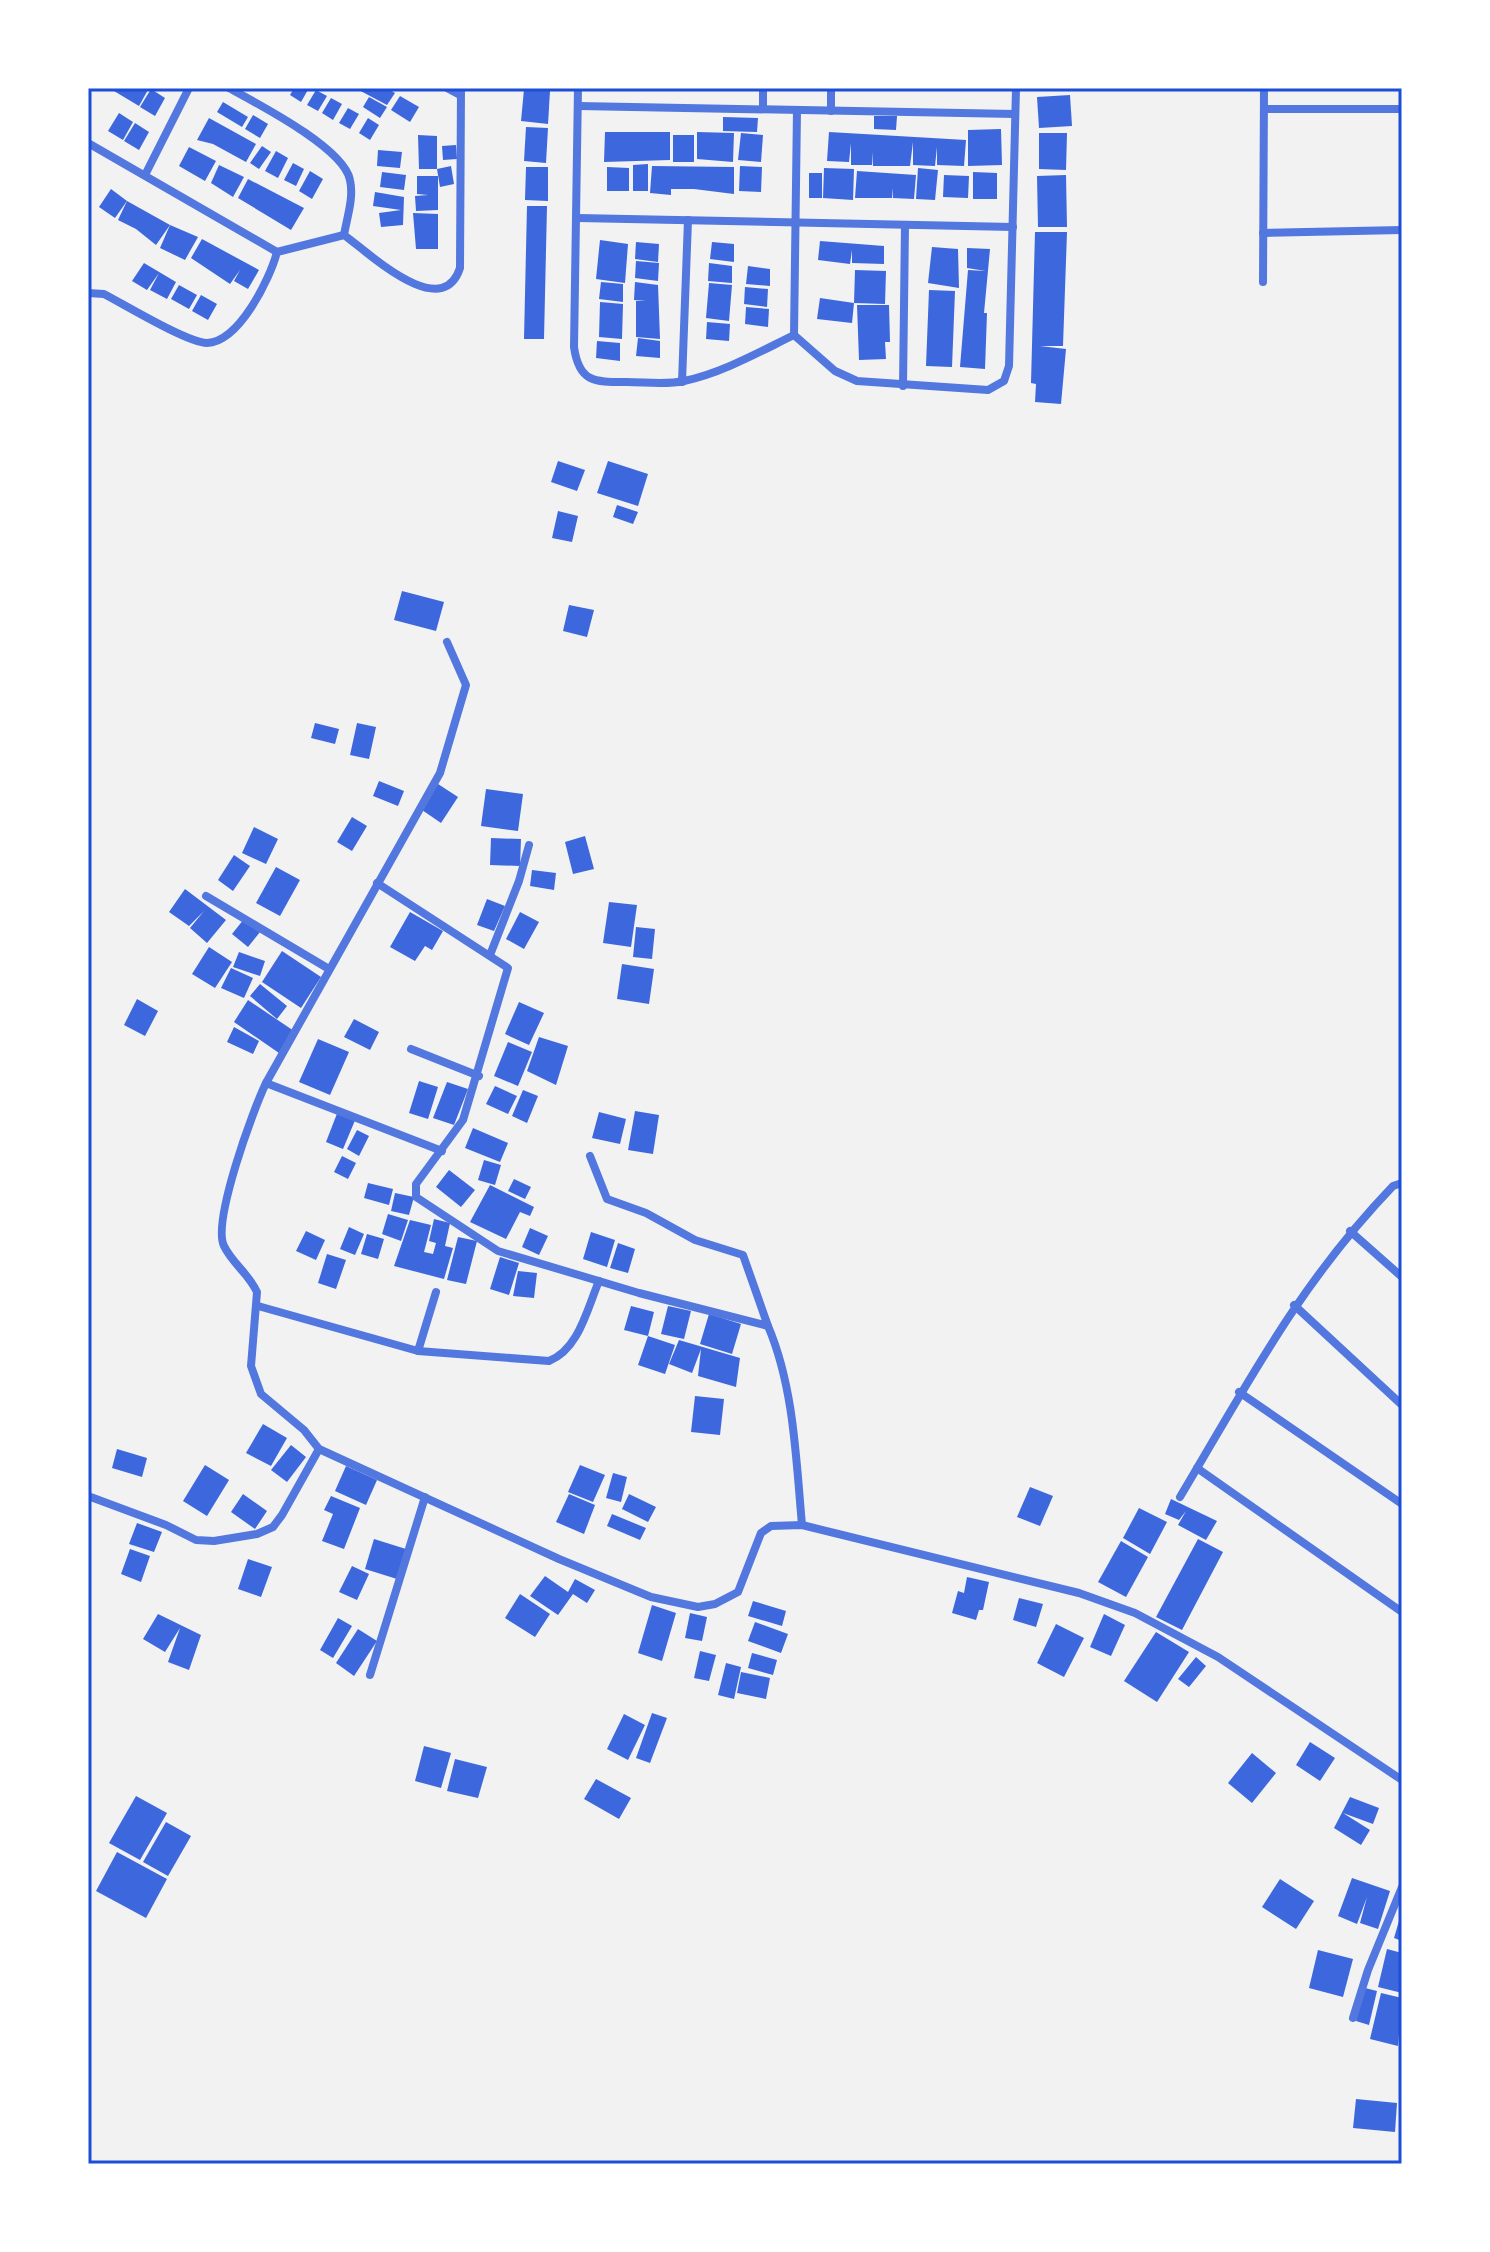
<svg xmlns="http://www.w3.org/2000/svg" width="1490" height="2252" viewBox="0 0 1490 2252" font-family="'Source Sans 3',sans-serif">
<rect width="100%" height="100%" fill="#f2f2f2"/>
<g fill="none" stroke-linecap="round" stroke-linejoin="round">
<path stroke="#bfd3fe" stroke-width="6" d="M88 545V578"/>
</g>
<g fill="#3d67dc">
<path d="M109 88H149L139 106Z"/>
<path d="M294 88H309L301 102 290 95Z"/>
<path d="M355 88H387L395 93 387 105Z"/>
<path d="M151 89 165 98 155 116 140 107Z"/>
<path d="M524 89 550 91 548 124 521 121Z"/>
<path d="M316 90 327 96 318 111 307 105Z"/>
<path d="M1070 95 1072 126 1039 128 1037 97Z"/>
<path d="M400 96 419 107 410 122 391 110Z"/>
<path d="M369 97 387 107 380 118 363 107Z"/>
<path d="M331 98 342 104 333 120 322 113Z"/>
<path d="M223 102 248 117 242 127 217 112Z"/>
<path d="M348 108 359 114 350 129 339 123Z"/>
<path d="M119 113 133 122 123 140 108 131Z"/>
<path d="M253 115 268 124 260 138 245 129Z"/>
<path d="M874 116H897L896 130 874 129Z"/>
<path d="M723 117 758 118 757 132 723 131Z"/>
<path d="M209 118 256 144 246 162 213 144 197 140Z"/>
<path d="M368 118 379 125 370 140 359 133Z"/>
<path d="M135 123 149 132 139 150 124 141Z"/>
<path d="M526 127 548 128 546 163 524 161Z"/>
<path d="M1001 129 1002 165 968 166V130Z"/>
<path d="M605 132H670V160L604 162Z"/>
<path d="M697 132 734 133 733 162 697 159Z"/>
<path d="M829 132 966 140 964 166 937 165V147L935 166 913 165V142L910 166H873L872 152V165H851V143L849 162 827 161Z"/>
<path d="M741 133 763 135 761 162 738 160Z"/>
<path d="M1039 133H1067L1066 170 1039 169Z"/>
<path d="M418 135 437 136V169L451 166 454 184 440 187 437 169H419Z"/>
<rect x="673" y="135" width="21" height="27"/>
<path d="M456 145 457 159 443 160 442 146Z"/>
<path d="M262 146 271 152 259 169 250 163Z"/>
<path d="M189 147 216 161 205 181 179 166Z"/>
<path d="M378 150 402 152 400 168 377 166Z"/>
<path d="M276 151 288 158 278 178 265 171Z"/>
<path d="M293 163 304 169 296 186 284 180Z"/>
<path d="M648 164V191H633V165Z"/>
<path d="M219 165 244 177 233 197 211 183Z"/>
<path d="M652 166 734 167V194L694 189H671V195L650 193Z"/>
<path d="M740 166 762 167 761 192 739 191Z"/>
<path d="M526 167H548V201L525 200Z"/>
<path d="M607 167 629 168V191H607Z"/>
<path d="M824 168 854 169 853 200 823 198Z"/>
<path d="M918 168 938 170 935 200 916 199Z"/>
<path d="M310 171 323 179 312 199 299 191Z"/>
<path d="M857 171 916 175 914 199 893 198V188L892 198H855Z"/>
<path d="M382 172 406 175 404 190 380 187Z"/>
<path d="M973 172 997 173V199H973Z"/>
<rect x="809" y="173" width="13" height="25"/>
<path d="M944 175 969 176 968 198 943 197Z"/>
<path d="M1066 175 1067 227H1038L1037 176Z"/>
<path d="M417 176H438V210L416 211 415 196 428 195 417 194Z"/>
<path d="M248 179 304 208 291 230 238 198Z"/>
<path d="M111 189 127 201 115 218 99 207Z"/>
<path d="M375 192 404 197 403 225 381 227 379 213 401 210 373 206Z"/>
<path d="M127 201 170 225 156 245 136 229 118 220Z"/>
<path d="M527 206H547L544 339H524Z"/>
<path d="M413 213 438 214V249H416Z"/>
<path d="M170 225 198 237 185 260 160 248Z"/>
<path d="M1035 232H1067L1063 346H1040L1066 349 1061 404 1035 402 1036 384 1031 383Z"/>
<path d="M202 239 259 270 248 289 234 281 240 270 230 284 191 258Z"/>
<path d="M600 240 628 244 625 283 596 279Z"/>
<path d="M820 241 884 246V264L852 263V250L850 264 818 260Z"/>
<path d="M636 242 659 244 658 262 635 259Z"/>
<path d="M712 242 734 244V262L710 259Z"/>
<path d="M932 247 958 249 959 288 928 283Z"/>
<path d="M967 248 990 249 984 313H987L985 369 960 367 968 270 986 271 967 268Z"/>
<path d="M636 261 659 263 658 281 635 278Z"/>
<path d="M144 263 176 282 167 299 150 290 159 273 147 290 132 281Z"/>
<path d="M709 263 732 266V283L708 281Z"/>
<path d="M748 266 770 269V286L746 284Z"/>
<path d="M855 270 886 271 885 304 854 303 852 323 817 319 820 298 854 303Z"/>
<path d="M601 282 623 284V302L599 299Z"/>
<path d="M635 282 658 285 660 339 636 337V301H646L634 300Z"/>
<path d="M709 283 732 285 729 321 706 318Z"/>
<path d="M179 285 197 295 189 309 171 299Z"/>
<path d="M745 287 768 289 767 307 744 304Z"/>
<path d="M929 290 955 291 952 367 926 366Z"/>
<path d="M201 295 217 304 208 320 192 311Z"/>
<path d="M600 302 623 304 622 339 599 337Z"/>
<path d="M857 305H889L890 342H885L886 359 859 360Z"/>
<path d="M746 307 769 309 768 327 745 324Z"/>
<path d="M707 322 730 324 729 341 706 339Z"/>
<path d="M638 338 660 341V358L636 356Z"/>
<path d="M597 341 620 343V361L596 358Z"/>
<path d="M558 461 585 470 577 491 551 482Z"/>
<path d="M608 461 648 474 638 506 597 493Z"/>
<path d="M617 505 638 512 633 524 613 517Z"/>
<path d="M558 511 578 516 572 542 552 538Z"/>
<path d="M402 591 444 602 436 631 394 620Z"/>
<path d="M569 605 594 610 587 637 563 631Z"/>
<path d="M315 723 339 729 335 744 311 738Z"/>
<path d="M357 723 376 727 369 759 350 755Z"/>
<path d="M379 781 404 791 398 806 373 796Z"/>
<path d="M438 784 458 797 441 823 422 810Z"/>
<path d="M486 789 523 794 518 831 481 826Z"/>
<path d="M352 817 367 826 352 851 337 842Z"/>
<path d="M254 827 278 839 266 864 242 853Z"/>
<path d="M585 836 594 869 573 874 565 842Z"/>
<path d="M491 838 521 839 520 866 490 865Z"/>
<path d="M234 855 250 866 233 891 218 880Z"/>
<path d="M276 867 300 880 280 916 256 903Z"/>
<path d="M532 870 556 873 554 890 530 886Z"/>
<path d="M185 889 226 920 207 943 190 928 204 911 189 926 169 912Z"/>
<path d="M487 899 505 906 494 931 477 925Z"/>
<path d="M609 902 637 905 631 947 603 943Z"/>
<path d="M410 912 443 931 432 950 425 946 415 961 390 947Z"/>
<path d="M520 912 539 922 524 949 506 939Z"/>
<path d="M244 919 260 932 248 947 232 934Z"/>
<path d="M636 927 655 929 652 959 633 957Z"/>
<path d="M209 947 232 962 215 988 192 974Z"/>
<path d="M282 951 321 977 301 1008 262 982Z"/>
<path d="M239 952 265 961 260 976 233 967Z"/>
<path d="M622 964 654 969 649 1004 617 999Z"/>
<path d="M231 968 253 978 244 998 221 988Z"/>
<path d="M260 984 287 1006 277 1019 250 996Z"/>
<path d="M137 999 158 1011 145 1036 124 1025Z"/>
<path d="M248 1000 294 1031 279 1053 234 1022Z"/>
<path d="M519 1002 544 1013 529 1045 505 1034Z"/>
<path d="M354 1019 379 1032 370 1050 344 1037Z"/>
<path d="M234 1027 259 1041 253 1054 227 1042Z"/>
<path d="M539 1037 568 1046 556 1085 527 1071Z"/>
<path d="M318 1039 349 1052 330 1095 299 1082Z"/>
<path d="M508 1042 532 1052 518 1086 494 1076Z"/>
<path d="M419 1081 438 1087 428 1119 409 1113Z"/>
<path d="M447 1082 468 1089 454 1125 433 1118Z"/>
<path d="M495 1086 517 1096 508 1114 486 1104Z"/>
<path d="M523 1090 538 1096 527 1123 512 1116Z"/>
<path d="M338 1111 356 1118 343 1149 326 1142Z"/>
<path d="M635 1111 659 1115 653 1154 628 1150Z"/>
<path d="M599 1112 626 1119 620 1144 592 1138Z"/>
<path d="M473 1128 508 1143 500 1162 465 1148Z"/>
<path d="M357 1130 369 1136 359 1156 347 1149Z"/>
<path d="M342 1156 356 1163 348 1179 334 1172Z"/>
<path d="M484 1160 501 1165 495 1185 478 1180Z"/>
<path d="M449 1170 475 1190 461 1207 436 1187Z"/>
<path d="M514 1179 531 1187 525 1199 508 1191Z"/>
<path d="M368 1183 393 1189 389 1205 364 1198Z"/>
<path d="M490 1185 534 1207 530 1216 520 1212 506 1239 470 1222Z"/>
<path d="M395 1193 414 1197 409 1215 391 1211Z"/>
<path d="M388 1214 408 1220 401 1241 382 1234Z"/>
<path d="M434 1219 450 1223 445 1246 453 1248 444 1279 394 1266 410 1220 431 1225 424 1252 433 1254 436 1243 429 1241Z"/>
<path d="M349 1227 364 1234 355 1255 340 1249Z"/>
<path d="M530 1228 548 1236 539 1255 522 1247Z"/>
<path d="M306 1231 325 1240 316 1260 296 1251Z"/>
<path d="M591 1232 615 1240 607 1267 583 1259Z"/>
<path d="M367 1234 384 1239 378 1259 361 1254Z"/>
<path d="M458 1237 477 1241 466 1284 447 1280Z"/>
<path d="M618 1243 635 1249 628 1273 610 1268Z"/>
<path d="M327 1254 346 1260 336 1289 318 1283Z"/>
<path d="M500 1257 519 1263 509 1295 490 1289Z"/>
<path d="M518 1271 537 1273 534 1298 513 1296Z"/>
<path d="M631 1306 654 1312 648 1336 624 1330Z"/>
<path d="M668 1306 691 1311 684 1339 661 1334Z"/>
<path d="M709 1314 741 1324 732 1354 700 1344Z"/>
<path d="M648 1336 675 1345 665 1374 638 1365Z"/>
<path d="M679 1340 740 1358 736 1387 698 1376 701 1349 692 1373 669 1364Z"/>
<path d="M695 1396 724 1399 720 1435 691 1432Z"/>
<path d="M263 1424 287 1438 271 1466 246 1453Z"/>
<path d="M291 1445 306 1457 287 1482 271 1470Z"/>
<path d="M117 1449 147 1458 142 1477 112 1468Z"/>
<path d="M205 1465 229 1480 207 1516 183 1501Z"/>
<path d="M580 1465 605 1475 593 1502 568 1492Z"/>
<path d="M346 1466 377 1480 366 1505 335 1491Z"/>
<path d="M613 1473 627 1477 621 1502 606 1498Z"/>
<path d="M1030 1487 1053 1496 1040 1526 1017 1517Z"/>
<path d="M243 1494 267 1511 255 1529 231 1512Z"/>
<path d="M569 1494 595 1505 584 1534 556 1522Z"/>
<path d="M629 1494 656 1507 648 1522 622 1509Z"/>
<path d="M331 1496 360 1508 344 1549 322 1541 333 1514 324 1510Z"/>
<path d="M1171 1499 1217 1521 1206 1540 1178 1525 1186 1511 1179 1520 1165 1514Z"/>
<path d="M1139 1508 1167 1522 1150 1554 1123 1538Z"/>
<path d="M612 1514 646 1528 640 1540 607 1526Z"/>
<path d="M137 1523 162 1532 154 1552 129 1544Z"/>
<path d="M374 1539 406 1549 397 1579 365 1569Z"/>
<path d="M1198 1539 1223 1552 1182 1630 1156 1617Z"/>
<path d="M1121 1541 1148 1557 1126 1597 1098 1582Z"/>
<path d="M130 1549 150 1556 141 1582 121 1574Z"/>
<path d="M248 1559 272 1567 261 1597 238 1589Z"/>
<path d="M352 1566 369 1574 357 1600 339 1592Z"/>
<path d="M545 1576 568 1592 575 1579 595 1590 587 1603 573 1594 558 1615 530 1596Z"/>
<path d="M967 1577 989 1582 983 1610H979L976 1620 952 1613 958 1591 964 1593Z"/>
<path d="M520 1594 550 1614 535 1637 505 1618Z"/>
<path d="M1019 1598 1043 1604 1036 1627 1013 1620Z"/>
<path d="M753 1601 786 1611 782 1626 748 1616Z"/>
<path d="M652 1605 676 1613 662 1661 638 1653Z"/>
<path d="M690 1613 707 1617 702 1641 685 1638Z"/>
<path d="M158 1614 201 1635 189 1670 168 1662 180 1628 165 1652 143 1639Z"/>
<path d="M1104 1614 1125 1625 1111 1656 1090 1647Z"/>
<path d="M338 1618 352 1626 333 1658 320 1650Z"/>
<path d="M755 1622 788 1634 781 1653 748 1641Z"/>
<path d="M1056 1624 1084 1638 1064 1677 1037 1663Z"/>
<path d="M358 1629 377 1641 354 1676 336 1663Z"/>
<path d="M1156 1632 1189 1652 1157 1702 1124 1681Z"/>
<path d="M700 1651 716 1655 709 1681 694 1678Z"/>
<path d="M752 1653 777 1660 773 1675 748 1668Z"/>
<path d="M1196 1657 1206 1666 1189 1687 1178 1679Z"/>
<path d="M726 1663 741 1667 734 1699 718 1695Z"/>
<path d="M741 1672 770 1678 766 1699 737 1693Z"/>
<path d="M652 1713 667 1718 650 1763 636 1758Z"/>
<path d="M624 1714 645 1725 628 1760 607 1749Z"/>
<path d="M1310 1742 1335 1758 1320 1781 1296 1765Z"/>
<path d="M424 1746 451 1753 441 1788 415 1781Z"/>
<path d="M1252 1753 1276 1773 1252 1803 1228 1783Z"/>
<path d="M455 1759 487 1767 478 1798 447 1791Z"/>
<path d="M596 1779 631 1798 619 1819 584 1799Z"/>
<path d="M136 1796 167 1813 140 1860 109 1843Z"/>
<path d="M1350 1797 1379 1808 1373 1824 1343 1813 1370 1830 1361 1845 1334 1828Z"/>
<path d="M166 1822 191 1836 168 1876 143 1862Z"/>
<path d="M117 1852 167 1879 146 1918 96 1891Z"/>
<path d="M1352 1878 1390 1891 1378 1929 1360 1923 1367 1897 1357 1924 1338 1916Z"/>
<path d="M1280 1879 1314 1901 1296 1929 1262 1907Z"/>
<path d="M1401 1914H1402V1941L1394 1938Z"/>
<path d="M1387 1949 1402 1953V1993L1378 1987Z"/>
<path d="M1318 1950 1353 1959 1343 1997 1309 1988Z"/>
<path d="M1365 1988 1377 1991 1369 2025 1356 2021Z"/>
<path d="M1381 1993 1402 1998 1398 2046 1370 2039Z"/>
<path d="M1356 2099 1397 2103 1395 2132 1353 2128Z"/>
</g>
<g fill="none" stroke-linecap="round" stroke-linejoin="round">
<g stroke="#5277de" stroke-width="8">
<path d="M229 88C258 104 344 148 350 180 354 198 347 217 344 235"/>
<path d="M447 88 460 95"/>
<path d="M578 88 574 347C579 383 595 382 627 382 645 382 666 385 684 381 722 373 759 352 794 335"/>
<path d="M763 88V109"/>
<path d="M578 106 1015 114"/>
<path d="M1264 109H1402"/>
<path d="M797 110 794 335 835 371 857 381 988 390 1004 381 1009 366 1016 88"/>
<path d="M831 111V88"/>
<path d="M88 143 277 252"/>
<path d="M145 175 189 88"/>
<path d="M578 218 1013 227"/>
<path d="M1263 233 1402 230"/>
<path d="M1263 282 1264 88"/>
<path d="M88 293 104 294C125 305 188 343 207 343 239 342 270 279 277 252L344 235C369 253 442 323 460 268L461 88"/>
<path d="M682 382 688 220"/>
<path d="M903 386 905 225"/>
<path d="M447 642 466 685 440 773 266 1083C253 1110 212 1222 224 1246 232 1263 249 1274 257 1292L251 1366 261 1394 304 1430 319 1449 559 1559 651 1597 698 1607 715 1604 738 1592 761 1533 771 1526 802 1525 1079 1593 1135 1613 1218 1657 1402 1780"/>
<path d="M377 883 508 968 463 1120 416 1184V1197L498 1251 639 1293 768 1326C794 1387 796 1459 802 1525"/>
<path d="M206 896 329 969"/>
<path d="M490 955 519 881 529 845"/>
<path d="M411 1049 479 1076"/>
<path d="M266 1083 442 1151"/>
<path d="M590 1156 607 1199 646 1213 695 1240 743 1255 768 1326"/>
<path d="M1350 1231 1402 1277"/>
<path d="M1294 1305 1402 1405"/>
<path d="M258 1306 418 1351 549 1361C579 1349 587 1309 599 1281"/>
<path d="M418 1351 436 1292"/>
<path d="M1239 1392 1402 1504"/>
<path d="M1197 1468 1402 1612"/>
<path d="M88 1496 166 1525 196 1540 214 1541 257 1534 273 1527 282 1515 319 1449"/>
<path d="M1180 1497C1248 1383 1299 1284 1393 1186L1402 1183"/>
<path d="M370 1675 425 1497"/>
<path d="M1353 2018 1368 1970 1402 1887"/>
</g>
</g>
<rect width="1490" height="2252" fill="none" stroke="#ffffff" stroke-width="180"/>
<rect x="90" y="90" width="1310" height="2072" fill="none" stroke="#1d4ed8" stroke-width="3"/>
</svg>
